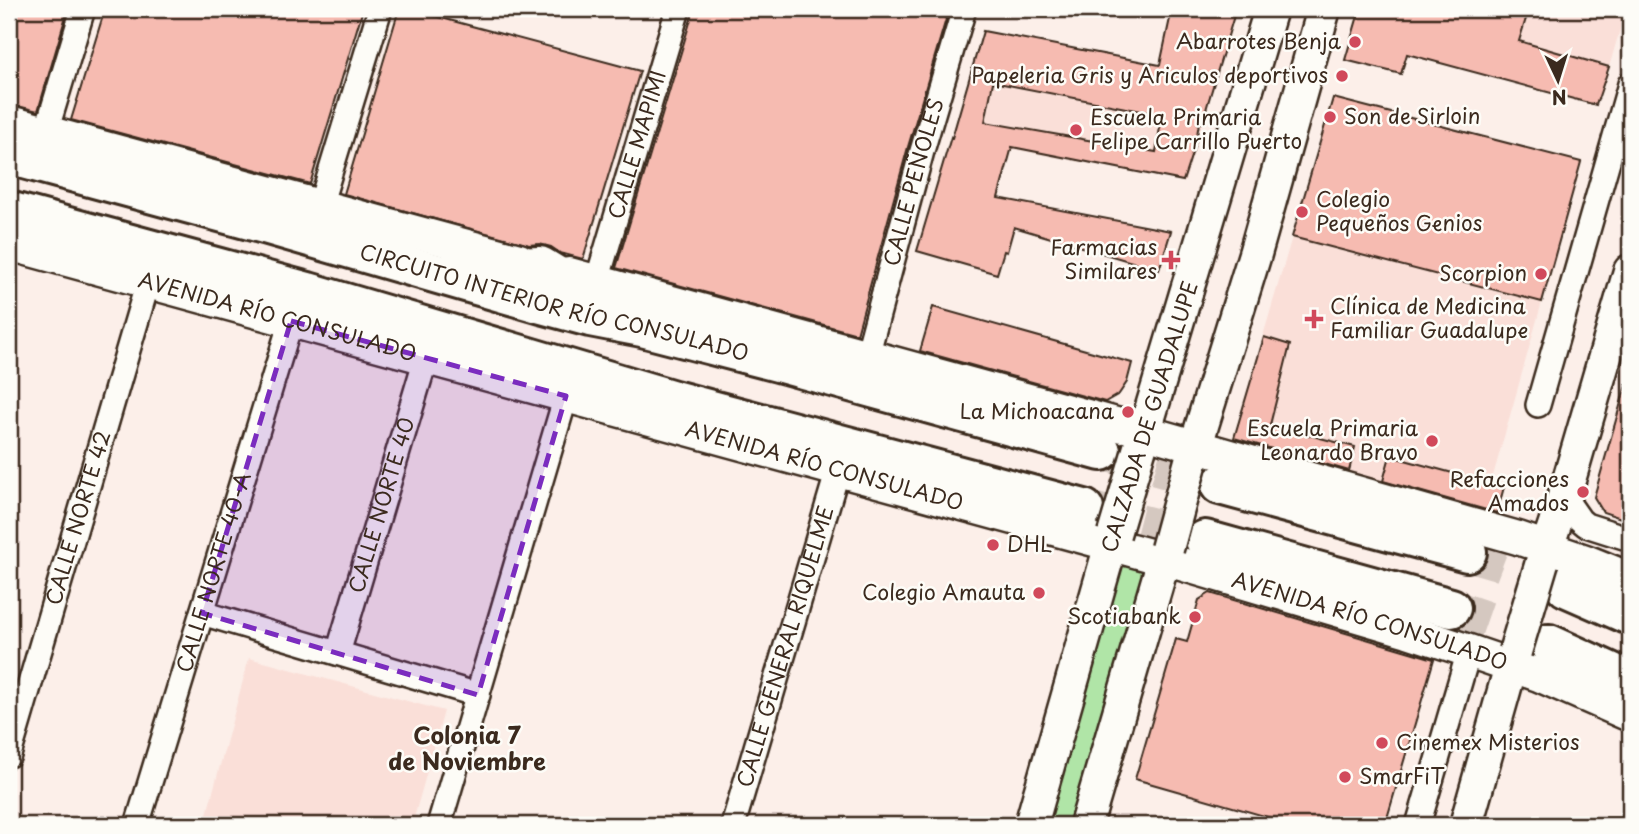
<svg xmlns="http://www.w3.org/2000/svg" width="1639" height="834" viewBox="0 0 1639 834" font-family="'Playpen Sans',sans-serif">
<rect width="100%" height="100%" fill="#fcefe9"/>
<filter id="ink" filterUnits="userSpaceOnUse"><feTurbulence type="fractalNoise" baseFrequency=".0143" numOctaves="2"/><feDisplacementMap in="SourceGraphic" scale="14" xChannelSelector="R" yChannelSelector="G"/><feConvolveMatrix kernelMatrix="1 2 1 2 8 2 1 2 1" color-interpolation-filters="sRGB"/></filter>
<g filter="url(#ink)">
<g fill="#fadfd8">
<path d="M1404 9H1626L1609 67Z"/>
<path d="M969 78 1202 123 1185 182 951 137Z"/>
<path d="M1292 237 1542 302 1482 515 1231 445Z"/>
<path d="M249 658 444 711 412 825H204Z"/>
</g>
<path fill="#b0e5a7" stroke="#768862" stroke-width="2" d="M1124 561 1146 569 1072 825H1048Z"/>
<g fill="#f6bbb1" stroke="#3b2a1e" stroke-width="2" fill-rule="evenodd">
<path d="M9 9H68L38 111 9 104Z"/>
<path d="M105 9H363L310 184 71 120Z"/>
<path d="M399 9H408L640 71 583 259 560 253 551 247 539 244 529 245 344 194Z"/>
<path d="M694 9H949L908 147 857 334 616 268Z"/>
<path d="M1172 9H1236L1202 123H1199L1196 141 1183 181 1012 147 998 198 1171 231 1159 270 1014 227 1007 252 1004 251 997 274 917 251 951 137 952 138 983 31 1160 65ZM993 82 1162 115 1156 152 985 122Z"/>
<path d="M1360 9H1529L1519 41 1609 67 1596 105 1407 54 1401 74 1345 60Z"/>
<path d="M1333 98 1581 162 1542 302 1292 237Z"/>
<path d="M933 307 1132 363 1127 382 1119 394 1105 402 920 351Z"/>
<path d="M1264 337 1290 345 1270 425 1355 447 1349 471 1234 438Z"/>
<path d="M1626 385 1630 386V521L1603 512 1594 497Z"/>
<path d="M1390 456 1504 487 1497 513 1383 481Z"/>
<path d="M1210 593 1434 659 1385 825H1296L1135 779 1176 639 1187 642 1199 600Z"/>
</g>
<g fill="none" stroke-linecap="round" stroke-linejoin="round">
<g stroke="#d5c8c0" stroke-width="38" stroke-dasharray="38 19" stroke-linecap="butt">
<path d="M1101 451 1220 485"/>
<path d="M1084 509 1205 540"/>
<path d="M1467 552 1498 561 1566 587"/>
<path d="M1451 608 1512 629 1549 644"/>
</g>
<defs>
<g id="street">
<path d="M46 132 83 9"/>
<path d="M320 206 380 9"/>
<path id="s1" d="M597 281 678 9"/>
<path id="s2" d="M867 356 922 151 964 9"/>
<path d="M1538 405 1630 84"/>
<path d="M1564 497 1580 520 1586 525 1630 539"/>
<path d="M202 613 478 695"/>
<path id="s3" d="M338 653 426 358"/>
<path id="s4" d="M9 755 148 282"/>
<path id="s5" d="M137 825 291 321"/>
<path d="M439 825 566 396"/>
<path id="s6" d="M733 825 838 470"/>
<path d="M1418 825 1469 651"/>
</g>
<g id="secondary">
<path d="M9 122 519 260"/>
<path id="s7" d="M9 244 1164 559 1408 631 1469 651 1539 675 1630 715"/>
<path d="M569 274 1145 432 1518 538 1588 562 1630 579"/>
<path d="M1140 447 1271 9"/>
<path d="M1191 461 1255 254 1324 9"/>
<path d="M1542 562 1564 497 1630 271"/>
<path d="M1031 825 1114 534"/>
<path d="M1086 825 1167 549"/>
<path d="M1466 825 1515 652"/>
</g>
<g id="highway">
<path id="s8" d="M9 155 268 225 542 304 590 317 642 327 778 362 1101 451"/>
<path d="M9 211 308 292 674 400 1084 509"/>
<path d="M458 269 540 266 613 310"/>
<path d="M1220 485 1467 552"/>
<path d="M1205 540 1451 608"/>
<path d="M1566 587 1630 615"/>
<path d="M1549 644 1630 681"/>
</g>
</defs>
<use href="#street" stroke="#3b2a1e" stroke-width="28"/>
<use href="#secondary" stroke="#3b2a1e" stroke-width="37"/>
<use href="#highway" stroke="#3b2a1e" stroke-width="44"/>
<use href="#street" stroke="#fdfcf7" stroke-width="23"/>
<use href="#secondary" stroke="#fdfcf7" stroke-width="32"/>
<use href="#highway" stroke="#fdfcf7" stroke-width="38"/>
<defs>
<g id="secondary-bridge">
<path d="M1114 534 1140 447"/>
<path d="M1167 549 1191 461"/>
<path d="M1515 652 1542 562"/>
</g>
</defs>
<use href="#secondary-bridge" stroke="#3b2a1e" stroke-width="37" stroke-linecap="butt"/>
<use href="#secondary-bridge" stroke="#fdfcf7" stroke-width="32"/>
</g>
</g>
<path fill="#7b2cbf" fill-opacity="0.2" stroke="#7b2cbf" stroke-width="5" stroke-dasharray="14 9" stroke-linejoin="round" d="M291 321 566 396 478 695 202 613Z"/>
<g fill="#d1495b" stroke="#fdfcf7" stroke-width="2.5">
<circle cx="1355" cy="42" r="7"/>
<circle cx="1342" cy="76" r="7"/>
<circle cx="1330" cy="117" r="7"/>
<circle cx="1076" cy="130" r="7"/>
<circle cx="1302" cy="212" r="7"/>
<path d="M1167.5 249.5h7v7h7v7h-7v7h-7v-7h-7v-7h7z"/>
<circle cx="1541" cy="274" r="7"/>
<path d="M1310.5 308.5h7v7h7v7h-7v7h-7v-7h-7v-7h7z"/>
<circle cx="1128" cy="412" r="7"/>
<circle cx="1432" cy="441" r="7"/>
<circle cx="1583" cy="492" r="7"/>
<circle cx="993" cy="545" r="7"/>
<circle cx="1039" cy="593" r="7"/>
<circle cx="1195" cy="617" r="7"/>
<circle cx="1382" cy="743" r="7"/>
<circle cx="1345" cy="777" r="7"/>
</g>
<g text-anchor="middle" stroke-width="5" stroke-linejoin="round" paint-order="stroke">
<g font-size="21" fill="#3b2a1e" stroke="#fdfcf7" text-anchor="end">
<text x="1341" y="49">Abarrotes Benja</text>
<text x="1328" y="83">Papeleria Gris y Ariculos deportivos</text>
<text x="1344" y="124" text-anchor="start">Son de Sirloin</text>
<text x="1090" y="125" text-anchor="start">Escuela Primaria<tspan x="1090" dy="24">Felipe Carrillo Puerto</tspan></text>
<text x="1316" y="207" text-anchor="start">Colegio<tspan x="1316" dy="24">Pequeños Genios</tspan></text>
<text x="1157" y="255">Farmacias<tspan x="1157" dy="24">Similares</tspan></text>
<text x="1527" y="281">Scorpion</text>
<text x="1330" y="314" text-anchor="start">Clínica de Medicina<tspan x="1330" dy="24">Familiar Guadalupe</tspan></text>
<text x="1114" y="419">La Michoacana</text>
<text x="1418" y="436">Escuela Primaria<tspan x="1418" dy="24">Leonardo Bravo</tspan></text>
<text x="1569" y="487">Refacciones<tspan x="1569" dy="24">Amados</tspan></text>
<text x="1007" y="552" text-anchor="start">DHL</text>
<text x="1025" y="600">Colegio Amauta</text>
<text x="1181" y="624">Scotiabank</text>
<text x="1396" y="750" text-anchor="start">Cinemex Misterios</text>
<text x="1359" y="784" text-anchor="start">SmarFiT</text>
</g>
<g font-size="21" fill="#3b2a1e" stroke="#fdfcf7">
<text dy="7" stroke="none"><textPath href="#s1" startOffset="142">CALLE MAPIMI</textPath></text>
<text dy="7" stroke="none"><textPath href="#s2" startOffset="180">CALLE PEÑOLES</textPath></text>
<text dy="7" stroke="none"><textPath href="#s8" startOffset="565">CIRCUITO INTERIOR RÍO CONSULADO</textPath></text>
<text dy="7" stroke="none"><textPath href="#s7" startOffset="278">AVENIDA RÍO CONSULADO</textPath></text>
<text transform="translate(1150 417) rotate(-73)" y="7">CALZADA DE GUADALUPE</text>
<text dy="7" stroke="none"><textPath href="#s7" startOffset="845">AVENIDA RÍO CONSULADO</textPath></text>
<text dy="7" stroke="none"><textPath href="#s3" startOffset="154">CALLE NORTE 40</textPath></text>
<text dy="7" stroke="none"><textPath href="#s4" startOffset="247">CALLE NORTE 42</textPath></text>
<text dy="7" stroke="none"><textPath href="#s5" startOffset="264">CALLE NORTE 40-A</textPath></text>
<text dy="7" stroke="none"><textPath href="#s7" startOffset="1412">AVENIDA RÍO CONSULADO</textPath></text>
<text dy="7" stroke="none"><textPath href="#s6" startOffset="186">CALLE GENERAL RIQUELME</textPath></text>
</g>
<g font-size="23" font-weight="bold" fill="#3b2a1e" stroke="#fdfcf7">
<text x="467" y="744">Colonia 7<tspan x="467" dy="26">de Noviembre</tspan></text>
</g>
</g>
<rect width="1639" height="834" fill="none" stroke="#fdfcf7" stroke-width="35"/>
<rect x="18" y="18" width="1604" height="799" fill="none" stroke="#3b2a1e" stroke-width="2.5" filter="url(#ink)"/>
<g transform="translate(1558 80) rotate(176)" stroke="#fdfcf7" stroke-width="5" paint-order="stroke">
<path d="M0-5L12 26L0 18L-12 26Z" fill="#3b2a1e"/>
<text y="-10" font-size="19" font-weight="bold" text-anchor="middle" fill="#3b2a1e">N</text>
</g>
</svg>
